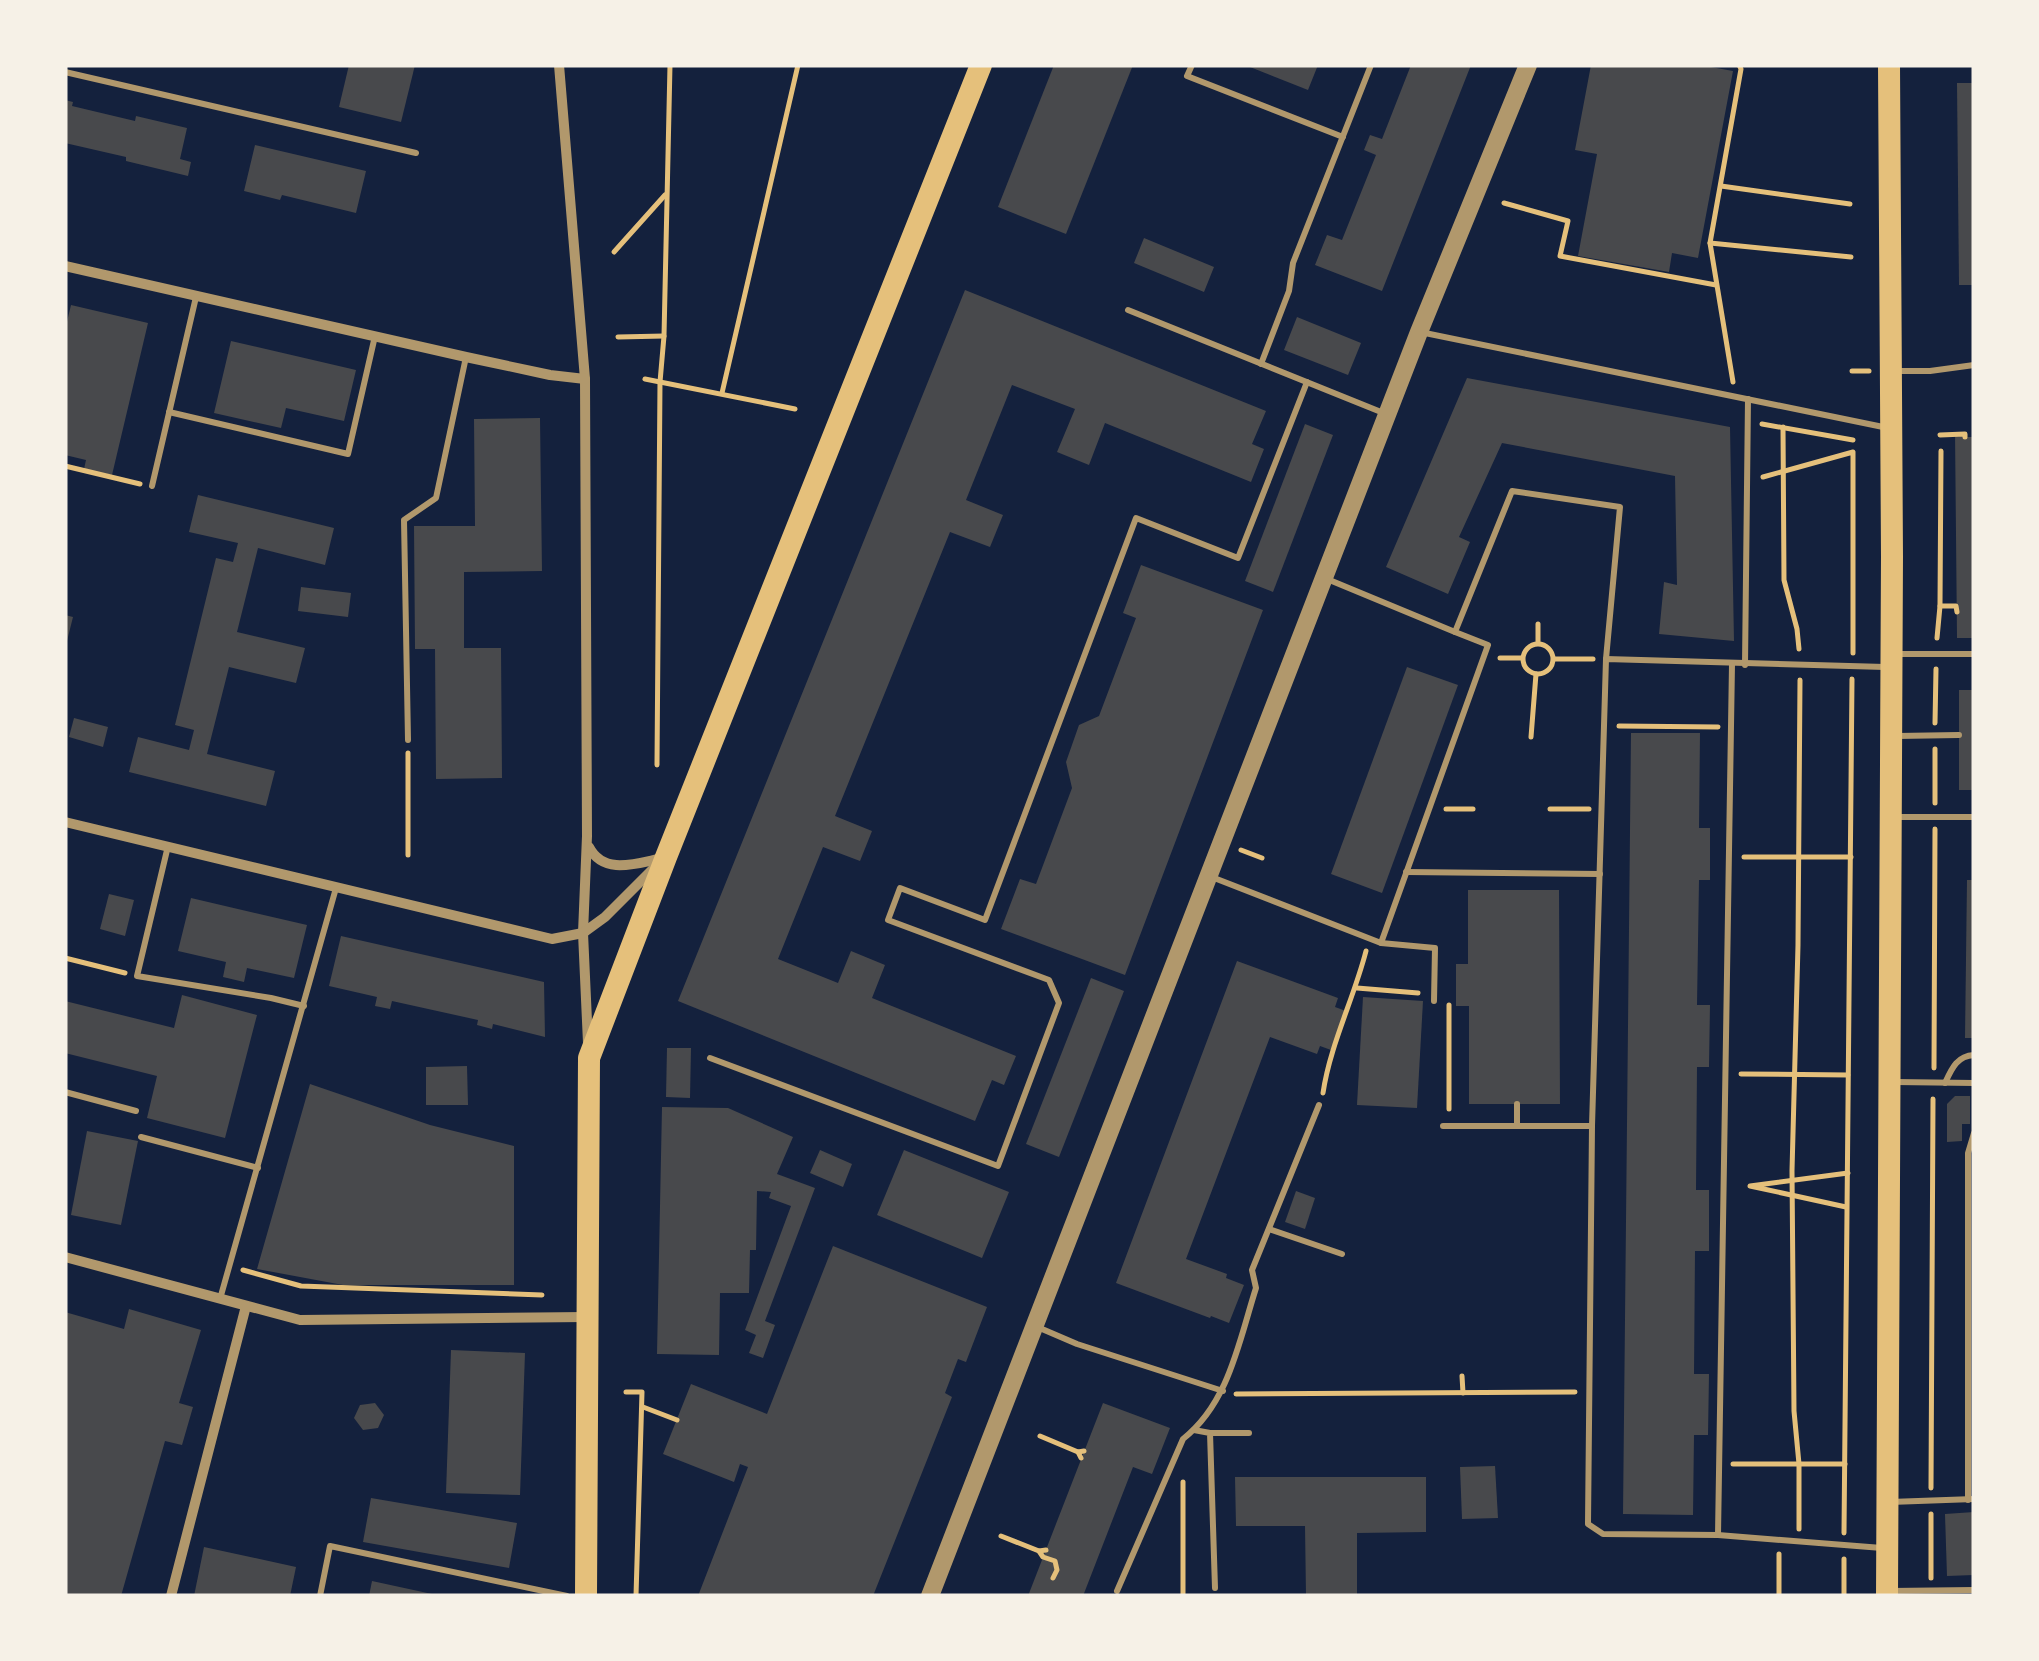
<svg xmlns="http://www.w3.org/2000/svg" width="2039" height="1661" viewBox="0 0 2039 1661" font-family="'IBM Plex Sans',sans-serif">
<rect width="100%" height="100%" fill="#14213d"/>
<g fill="#48494c">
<path d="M349 65H415L401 122 339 107Z"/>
<path d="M1054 65H1133L1066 234 998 207Z"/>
<path d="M1245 65H1318L1308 90Z"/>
<path d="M1411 65H1471L1382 291 1315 265 1327 235 1342 240 1376 155 1364 150 1370 135 1382 139Z"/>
<path d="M1591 65H1700L1733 71 1698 258 1672 253 1669 272 1578 256 1597 154 1575 150Z"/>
<path d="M1957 83H1974V285H1959Z"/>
<path d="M65 100 73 102 72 106 135 121 136 116 187 128 180 159 191 162 188 176 126 161V157L65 143Z"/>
<path d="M255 145 366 171 356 213 282 195 280 200 244 191Z"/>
<path d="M1144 238 1214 267 1204 292 1134 263Z"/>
<path d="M965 290 1266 411 1252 444 1264 449 1251 482 1105 423 1089 465 1057 452 1075 409 1012 385 966 500 1003 515 990 547 950 532 835 816 872 831 860 861 823 847 778 959 838 983 851 951 885 965 872 998 1016 1056 1004 1085 992 1080 975 1121 678 1001Z"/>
<path d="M71 305 148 323 112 475 84 469 86 460 65 455V330Z"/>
<path d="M1297 317 1361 343 1348 375 1284 350Z"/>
<path d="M231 341 356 370 344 421 286 408 281 428 214 413Z"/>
<path d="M1467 378 1730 427 1734 641 1659 634 1664 582 1677 585 1675 476 1502 443 1459 537 1470 542 1448 594 1386 567Z"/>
<path d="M540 418 542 571 464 572V648H501L502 778 436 779 435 649H415L414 526H475L474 419Z"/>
<path d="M1305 424 1333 435 1273 592 1245 581Z"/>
<path d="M1955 432 1966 437H1974V638H1957Z"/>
<path d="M198 495 334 528 325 565 258 548 237 632 305 648 296 683 229 667 207 754 275 771 266 806 129 772 138 737 189 750 194 730 175 725 216 558 233 562 238 543 189 532Z"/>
<path d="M1141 565 1263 610 1125 975 1001 929 1020 879 1036 884 1072 788 1066 762 1079 725 1099 716 1136 618 1123 613Z"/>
<path d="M301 587 351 593 348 617 298 611Z"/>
<path d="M65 615 73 617 66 645H65Z"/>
<path d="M1407 667 1458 685 1382 893 1331 874Z"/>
<rect x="1959" y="690" width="15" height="100"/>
<path d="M74 718 108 727 103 747 69 737Z"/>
<path d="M1631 733H1700L1699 828H1710V880H1699L1697 1005H1710L1709 1067H1697L1696 1190H1709V1251H1695L1694 1374H1709L1708 1435H1694L1693 1515 1623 1514Z"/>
<path d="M1967 880H1974V1038H1965Z"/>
<path d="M1468 890H1559L1560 1104H1469V1006H1456V964H1468Z"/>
<path d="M109 894 134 900 125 936 100 929Z"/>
<path d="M191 898 307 925 294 978 247 968 244 982 223 977 226 962 178 951Z"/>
<path d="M341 936 544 982 545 1037 493 1024 492 1029 477 1025 478 1020 392 1001 390 1009 375 1006 377 997 329 986Z"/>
<path d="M1237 961 1338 998 1335 1007 1346 1011 1331 1050 1320 1046 1317 1054 1270 1037 1186 1259 1227 1274 1226 1278 1244 1285 1229 1323 1211 1316 1210 1318 1116 1283Z"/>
<path d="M1091 978 1124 991 1059 1157 1026 1144Z"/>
<path d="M182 995 257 1015 225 1138 147 1118 157 1076 65 1053V1001L174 1028Z"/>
<path d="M1363 997 1423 1001 1417 1108 1357 1105Z"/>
<path d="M667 1048H691L690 1098 666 1097Z"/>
<path d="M467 1066 468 1105H426V1067Z"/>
<path d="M310 1084 430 1125 514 1146V1285H343L257 1269Z"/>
<path d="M1955 1096H1970V1124H1962V1141L1947 1142V1104Z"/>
<path d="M662 1107 728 1108 793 1137 777 1174 815 1188 765 1321 775 1325 763 1358 749 1353 756 1335 745 1330 791 1206 769 1198 771 1192 757 1191 756 1250H750L749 1293H720L719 1355 657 1354Z"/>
<path d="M87 1131 138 1141 121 1225 71 1215Z"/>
<path d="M820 1150 852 1164 843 1187 810 1173Z"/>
<path d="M904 1150 1009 1192 982 1258 877 1215Z"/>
<path d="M1296 1191 1315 1198 1305 1229 1285 1222Z"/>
<path d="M833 1246 987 1307 966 1362 958 1359 945 1393 952 1397 873 1596H698L748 1467 740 1464 734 1482 663 1454 691 1384 767 1414Z"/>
<path d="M129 1309 201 1330 179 1403 193 1407 182 1445 165 1441 121 1596H65V1312L124 1329Z"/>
<path d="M451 1350 525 1353 520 1495 446 1493Z"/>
<path d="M375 1403 384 1415 378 1428 363 1430 354 1418 360 1405Z"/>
<path d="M1103 1403 1170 1428 1152 1474 1133 1467 1083 1596H1028Z"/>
<path d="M1495 1466 1498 1518 1462 1519 1460 1467Z"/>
<path d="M1235 1477H1426V1532L1357 1533V1596H1306L1305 1526H1236Z"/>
<path d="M371 1498 517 1523 509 1568 363 1542Z"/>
<path d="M1974 1512V1575L1947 1576 1945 1514Z"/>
<path d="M204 1547 296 1567 290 1596H194Z"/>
<path d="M372 1581 432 1594V1596H369Z"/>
</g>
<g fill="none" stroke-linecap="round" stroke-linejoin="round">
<g stroke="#e5c07b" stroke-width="5">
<path d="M1721 186 1850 204"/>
<path d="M1504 203 1568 221 1560 256 1716 285"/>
<path d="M1710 243 1851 257"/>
<path d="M614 252 665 195"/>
<path d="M618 337 664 336"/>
<path d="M1852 371H1869"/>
<path d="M645 379 795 409"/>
<path d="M1733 382 1710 243 1741 69 1739 65"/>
<path d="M722 393 798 65"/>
<path d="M1762 424 1853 440"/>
<path d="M1783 427 1784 580 1797 629 1799 649"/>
<path d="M1940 435 1965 434V437"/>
<path d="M65 466 140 484"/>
<path d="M1763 477 1853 452V653"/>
<path d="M1940 606H1956L1957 612"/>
<path d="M1538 624V643"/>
<path d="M1937 638 1940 606 1941 451"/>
<circle cx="1538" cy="659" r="15"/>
<path d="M1500 658H1522"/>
<path d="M1554 659H1593"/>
<path d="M1935 723 1936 669"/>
<path d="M1619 726 1718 727"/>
<path d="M1531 737 1536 674"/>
<path d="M408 753V855"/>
<path d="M657 765 660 382 664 336 670 65"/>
<path d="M1935 803V749"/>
<path d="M1446 809H1473"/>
<path d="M1550 809H1589"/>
<path d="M1241 850 1262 858"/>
<path d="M1744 857H1851"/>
<path d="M65 958 125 973"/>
<path d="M1357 988 1418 993"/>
<path d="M1449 1005V1109"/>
<path d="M1934 1068 1935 829"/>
<path d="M1741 1074 1848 1075"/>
<path d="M1323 1093C1330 1045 1354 998 1366 951"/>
<path d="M1846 1207 1750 1186 1848 1173"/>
<path d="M243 1270 301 1286 542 1295"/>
<path d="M1462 1376 1463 1393"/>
<path d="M626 1392H642L636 1596"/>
<path d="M1236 1394 1575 1392"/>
<path d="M643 1407 677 1420"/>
<path d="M1040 1436 1078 1452"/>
<path d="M1081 1458 1078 1452 1084 1451"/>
<path d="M1733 1464H1845"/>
<path d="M1183 1482V1596"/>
<path d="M1931 1488 1933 1099"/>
<path d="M1799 1529V1464L1794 1411 1792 1171 1798 945 1800 680"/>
<path d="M1844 1533 1852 679"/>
<path d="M1001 1536 1039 1551"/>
<path d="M1046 1550 1039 1551 1043 1557 1055 1561 1057 1570 1053 1578"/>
<path d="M1931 1578V1514"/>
<path d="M1779 1596V1554"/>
<path d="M1844 1596V1559"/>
</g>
<g stroke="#b1986c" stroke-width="6">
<path d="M1192 65 1187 76 1343 137"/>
<path d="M65 72 416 153"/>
<path d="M1128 310 1386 414"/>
<path d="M1420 332 1888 428"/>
<path d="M1261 364 1289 291 1293 263 1371 65"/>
<path d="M1896 371H1930L1974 365"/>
<path d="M169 412 348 454 375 336"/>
<path d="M152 486 196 297"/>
<path d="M1327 579 1455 632"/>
<path d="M1895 654H1974"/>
<path d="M1745 665 1748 399"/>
<path d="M1897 736 1959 735"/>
<path d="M408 740 404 520 436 498 466 357"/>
<path d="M1897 817H1974"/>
<path d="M168 846 137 976 271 998 304 1006"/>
<path d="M1406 872 1600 874"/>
<path d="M1209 876 1381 943 1435 948 1434 1001"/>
<path d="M1381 943 1488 645 1455 632 1512 491 1620 507 1606 659"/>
<path d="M710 1058 998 1166 1059 1003 1049 980 888 920 900 888 985 920 1136 518 1238 558 1307 382"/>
<path d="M1895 1082 1974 1083"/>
<path d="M1945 1083C1952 1068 1957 1056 1974 1055"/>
<path d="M65 1092 136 1111"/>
<path d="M1517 1104V1126"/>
<path d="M1443 1126H1592L1588 1524 1603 1534 1718 1535 1882 1548"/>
<path d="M1592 1126 1606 659 1885 667"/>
<path d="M141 1137 258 1168"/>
<path d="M1269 1229 1342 1254"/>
<path d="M220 1299 336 888"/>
<path d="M1035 1326 1077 1344 1223 1391"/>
<path d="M1194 1430 1210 1433 1215 1588"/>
<path d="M1210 1433H1249"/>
<path d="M1968 1500V1153L1974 1133"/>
<path d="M1890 1502 1974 1499"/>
<path d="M1718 1535 1732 664"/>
<path d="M1117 1591 1183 1439C1229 1403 1239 1341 1256 1288L1252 1270 1319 1105"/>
<path d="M1890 1591 1974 1590"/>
<path d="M320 1596 330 1546 567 1596"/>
</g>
<g stroke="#b1986c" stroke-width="10">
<path d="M559 65 585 379 587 836 583 933 588 1043"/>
<path d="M65 266 466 357 550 375 585 379"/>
<path d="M65 822 552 939 583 933 605 917 654 868"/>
<path d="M589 847C604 876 637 863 663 858"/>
<path d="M65 1257 300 1320 586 1317"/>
<path d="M171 1596 246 1306"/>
</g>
<path stroke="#b1986c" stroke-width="18" d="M930 1596 1419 332 1528 65"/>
<g stroke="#e5c07b" stroke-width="22">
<path d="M586 1596 589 1058 666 857 981 65"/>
<path d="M1887 1596 1892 556 1889 65"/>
</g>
</g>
<rect width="2039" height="1661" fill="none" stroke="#f6f1e7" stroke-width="135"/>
</svg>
